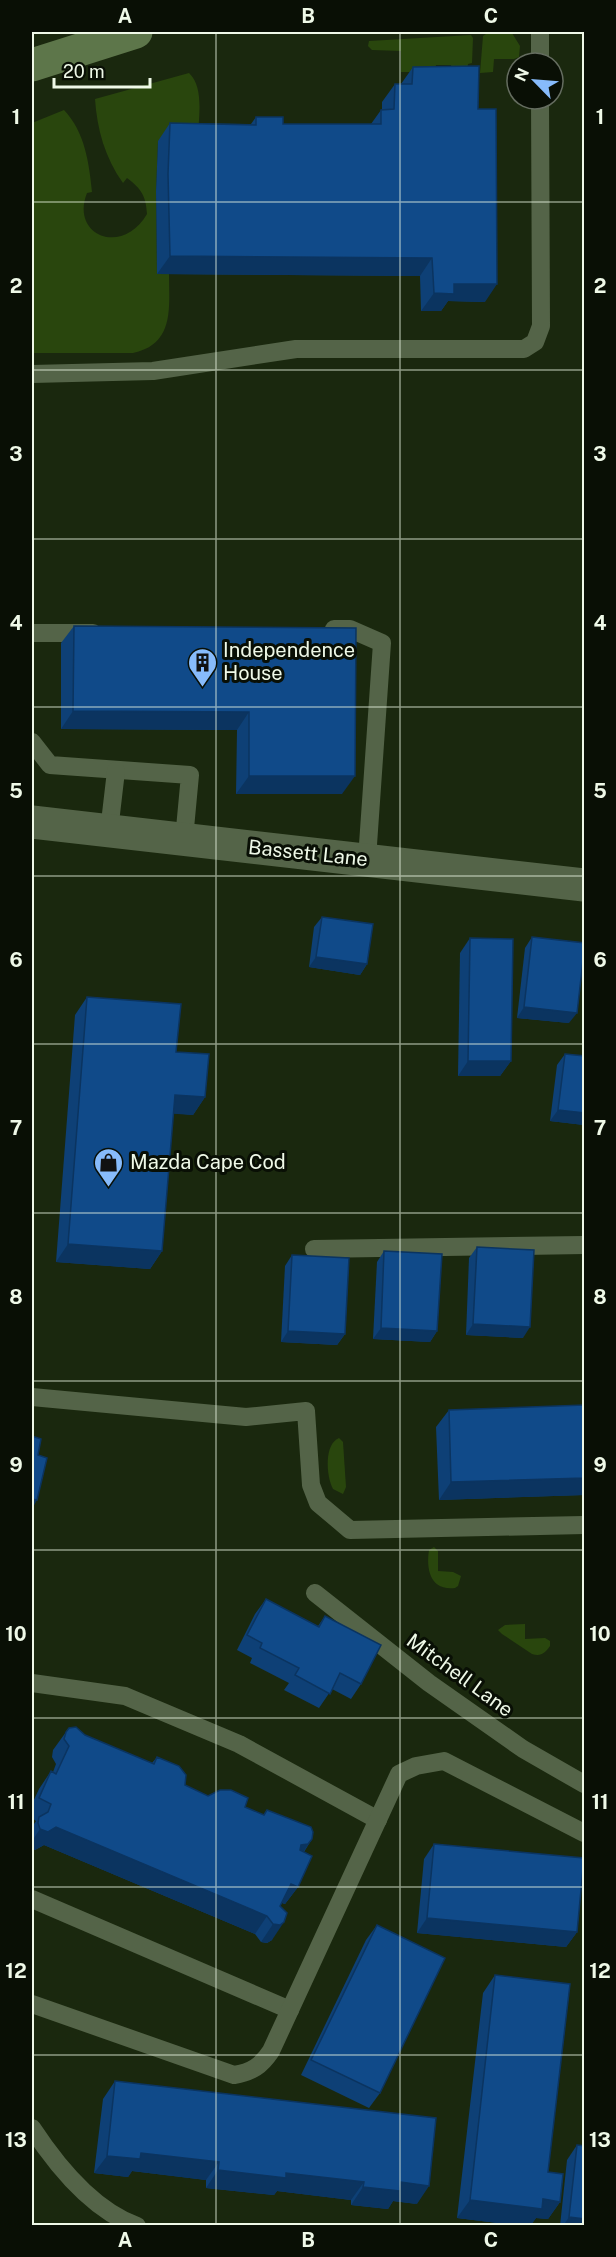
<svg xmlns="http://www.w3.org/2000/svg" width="616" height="2257" viewBox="0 0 616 2257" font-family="'Public Sans',sans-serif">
<rect width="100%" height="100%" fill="#1a280e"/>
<g fill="#29460d">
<path d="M512 33 520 46 519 57 514 59H494L493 72 480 73 483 36 486 34Z"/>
<path d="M471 35 473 38 472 63 468 64 467 71 452 72 451 65H436L435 72H401V51L372 50 368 46 369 41Z"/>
<path d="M189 73C205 88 198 120 198 140L158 142 156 191 157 273 169 274C169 307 175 344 133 353H32V123L64 110C85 132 89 163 92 192L87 193C70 235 122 257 147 214 146 197 142 189 127 178L123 183C105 158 97 129 95 99Z"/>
<path d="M339 1438 343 1442 346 1487 343 1494 333 1489C326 1476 324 1444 339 1438Z"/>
<path d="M434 1547 438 1551V1571L453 1572 461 1576 458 1586 455 1588C430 1591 426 1569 429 1550Z"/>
<path d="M525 1624V1639L545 1638 550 1641V1646C545 1653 541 1657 532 1654L502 1634 498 1630 505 1625Z"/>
</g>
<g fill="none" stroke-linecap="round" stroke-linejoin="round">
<g stroke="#546448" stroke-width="18">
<path d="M540 32V63"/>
<path d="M32 374 153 371 296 349H524L535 342 541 326 540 99"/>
<path d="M334 629H350L382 643 367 859"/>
<path d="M32 633H93"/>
<path d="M32 742 50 765 190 775 184 839"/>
<path d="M109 831 116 771"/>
<path d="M314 1249 584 1245"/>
<path d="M32 1397 246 1417 306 1411 311 1485 318 1503 350 1530 584 1525"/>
<path d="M315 1593 429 1683 523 1749 584 1784"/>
<path d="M32 1683 125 1696 239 1744 378 1820"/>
<path d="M32 1899 290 2010"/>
<path d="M32 2004 234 2075C252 2072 261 2066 271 2051L399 1774 416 1766 444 1761 584 1833"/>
<path d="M32 2128C57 2166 92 2210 137 2226"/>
</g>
<path stroke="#546448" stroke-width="33" d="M32 822 584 885"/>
<path stroke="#5d764a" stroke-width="33" d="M32 65 136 32"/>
</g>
<g fill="#0e4076">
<path d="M413 67 478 109 485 302 448 301 441 311H421L420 276 157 274 156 191 158 141 170 123 251 124 256 117 283 124H371L381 110H382V102L395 84H401Z"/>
<path d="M74 626 356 628 342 794H236L237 730 61 729V643Z"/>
<path d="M322 917 367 964 360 975 309 967 314 927Z"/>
<path d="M532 937 569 1023 517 1018 525 948Z"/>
<path d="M470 938 511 1061 500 1076H458L460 953Z"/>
<path d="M87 997 176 1052 205 1097 193 1115 173 1113 162 1251 150 1269 56 1262 75 1015Z"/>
<path d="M565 1054 585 1056V1124L584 1125 550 1121 557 1065Z"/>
<path d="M477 1247 523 1338 466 1335 469 1258Z"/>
<path d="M384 1251 437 1331 430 1342 373 1339 377 1262Z"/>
<path d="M292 1255 345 1334 337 1345 281 1342 285 1266Z"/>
<path d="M585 1405V1505L584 1495 439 1500 436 1427 449 1410Z"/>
<path d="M266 1599 318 1626 325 1616 361 1684 351 1699 332 1689 319 1708 284 1690 289 1683 250 1663 252 1658 237 1650 255 1614Z"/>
<path d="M66 1732 85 1735 152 1763 157 1757 185 1785 208 1796 245 1807 263 1815 267 1810 312 1839 304 1852 298 1887 285 1904 282 1903 280 1906 272 1940 267 1943 261 1942 255 1934 44 1845 35 1850 32 1848V1827L36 1821 32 1818V1804L39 1789 51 1771 53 1772 56 1764 52 1757 53 1750Z"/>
<path d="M434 1844 577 1932 566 1947 417 1933 424 1859Z"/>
<path d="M377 1925 380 2093 369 2108 301 2075 366 1940Z"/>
<path d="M495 1975 548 2172 560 2202 548 2219 536 2218 530 2226H522L457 2218 483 1993Z"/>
<path d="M115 2081 417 2204 393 2201 388 2209 351 2205V2200L277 2191 274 2195 206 2188V2180L132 2171 128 2177 94 2173 103 2099Z"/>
<path d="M577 2145 585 2226H560L567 2160Z"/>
</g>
<g fill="#0b3460">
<path d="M170 256 432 258 420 276 157 274Z"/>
<path d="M454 284H497L485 302 448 301 441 311H421L434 293Z"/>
<path d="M73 711 249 712 237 730 61 729Z"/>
<path d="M249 776H355L342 794H236Z"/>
<path d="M316 957 367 964 360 975 309 967Z"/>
<path d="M524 1007 577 1013 569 1023 517 1018Z"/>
<path d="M468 1061H511L500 1076H458Z"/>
<path d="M175 1095 205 1097 193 1115 162 1113Z"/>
<path d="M558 1110 585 1113V1124L584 1125 550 1121Z"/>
<path d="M68 1244 162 1251 150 1269 56 1262Z"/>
<path d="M473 1324 530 1327 523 1338 466 1335Z"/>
<path d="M381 1328 437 1331 430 1342 373 1339Z"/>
<path d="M288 1331 345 1334 337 1345 281 1342Z"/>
<path d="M585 1478V1494L584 1495 439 1500 451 1482Z"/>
<path d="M32 1499 37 1500 32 1509Z"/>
<path d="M56 1827 267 1916 255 1934 44 1845 35 1850 32 1848V1841L40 1829Z"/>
<path d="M312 1839 300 1857 295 1862 301 1845Z"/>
<path d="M291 1884 298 1887 285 1904 279 1902Z"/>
<path d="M427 1918 577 1932 566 1947 417 1933Z"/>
<path d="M284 1922 272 1940 267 1943 261 1942 273 1924Z"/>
<path d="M141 2153 219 2162 206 2180 132 2171 128 2177 94 2173 107 2156Z"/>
<path d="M218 2170 286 2173 364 2182 351 2200 277 2191 274 2195 206 2188Z"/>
<path d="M401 2182 429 2186 417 2204 393 2201 388 2209 351 2205 363 2187Z"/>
<path d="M543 2199 560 2202 548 2219 536 2218 530 2226H522L457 2218 470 2200Z"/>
<path d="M569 2217 585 2219V2226H563Z"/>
</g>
<g fill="#104a89" stroke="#0b3460" stroke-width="1.5">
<path d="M479 66 478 109H496L497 284H454V294L434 293 432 258 170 256 168 174 170 123 256 125V117H283V124H381V110L394 109 395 84H412L413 67Z"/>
<path d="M74 626 356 628 355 776H249V712L73 711Z"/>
<path d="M322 917 373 924 367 964 316 957Z"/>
<path d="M532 937 585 943 577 1013 524 1007Z"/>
<path d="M470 938 513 939 511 1061H468Z"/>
<path d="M87 997 181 1004 176 1052 209 1054 205 1097 175 1095 162 1251 68 1244Z"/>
<path d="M565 1054 585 1056V1113L558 1110Z"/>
<path d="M477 1247 534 1250 530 1327 473 1324Z"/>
<path d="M384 1251 442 1254 437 1331 381 1328Z"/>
<path d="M292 1255 349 1258 345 1334 288 1331Z"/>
<path d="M585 1405V1478L451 1482 449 1410Z"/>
<path d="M32 1436 41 1439 38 1455 47 1458 37 1500 32 1499Z"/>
<path d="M266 1599 319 1627 325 1616 381 1645 361 1684 340 1673 330 1694 295 1675 299 1668 260 1648 262 1643 247 1635Z"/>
<path d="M76 1727 85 1735 154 1764 157 1757 179 1766 186 1775 185 1785 208 1796 220 1790H231L248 1798 245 1807 264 1815 267 1810 311 1827 313 1832 312 1839 308 1844 301 1845 300 1850 312 1856 298 1887 291 1884 280 1906 287 1913 284 1922 280 1925 273 1924 267 1916 56 1827 48 1832 40 1829 38 1823 39 1817 48 1812 51 1804 39 1798 51 1771 56 1774 69 1746 64 1739 66 1732 69 1728Z"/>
<path d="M434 1844 584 1858 577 1932 427 1918Z"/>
<path d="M377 1925 445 1958 380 2093 311 2060Z"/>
<path d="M495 1975 570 1984 548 2172 563 2174 560 2202 543 2199 542 2209 470 2200Z"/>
<path d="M115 2081 436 2118 429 2186 401 2182 400 2191 363 2187 364 2182 286 2173V2178L218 2170 219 2162 141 2153 140 2159 107 2156Z"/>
<path d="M577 2145 585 2146V2219L569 2217Z"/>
</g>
<path fill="none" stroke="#eff9e8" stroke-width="1.5" stroke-opacity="0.55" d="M216 32V2226M400 32V2226M32 202H584M32 370H584M32 539H584M32 707H584M32 876H584M32 1044H584M32 1213H584M32 1381H584M32 1550H584M32 1718H584M32 1887H584M32 2055H584"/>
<defs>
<symbol id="building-pin" viewBox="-11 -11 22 30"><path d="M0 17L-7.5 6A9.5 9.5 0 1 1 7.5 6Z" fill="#87bbfb" stroke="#090f05"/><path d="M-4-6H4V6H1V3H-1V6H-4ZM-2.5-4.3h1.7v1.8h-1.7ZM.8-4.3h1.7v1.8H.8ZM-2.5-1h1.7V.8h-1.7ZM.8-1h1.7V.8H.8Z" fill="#111"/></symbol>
<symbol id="shop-pin" viewBox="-11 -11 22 30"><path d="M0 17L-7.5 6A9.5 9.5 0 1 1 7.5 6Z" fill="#87bbfb" stroke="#090f05"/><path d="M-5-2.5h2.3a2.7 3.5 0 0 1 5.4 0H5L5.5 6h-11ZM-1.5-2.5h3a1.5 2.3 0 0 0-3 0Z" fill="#111"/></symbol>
</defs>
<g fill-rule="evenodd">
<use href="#building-pin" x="186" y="646" width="33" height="45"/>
<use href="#shop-pin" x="92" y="1146" width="33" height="45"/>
</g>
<g text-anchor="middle" stroke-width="6" stroke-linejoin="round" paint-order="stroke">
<g font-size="20" fill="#eff9e8" stroke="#090f05" text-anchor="start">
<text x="223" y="657">Independence<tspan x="223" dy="23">House</tspan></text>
<text x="130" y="1169">Mazda Cape Cod</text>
</g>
<g font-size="20" fill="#eff9e8" stroke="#090f05">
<text transform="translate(308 853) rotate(6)" y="7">Bassett Lane</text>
<text transform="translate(460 1675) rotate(36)" y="7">Mitchell Lane</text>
</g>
</g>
<rect width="616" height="2257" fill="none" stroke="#090f05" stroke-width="66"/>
<g transform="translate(535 81) rotate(295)"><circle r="28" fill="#090f05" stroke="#656d60" stroke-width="1.5"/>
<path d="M0-4.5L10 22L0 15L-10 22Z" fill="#87bbfb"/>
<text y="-9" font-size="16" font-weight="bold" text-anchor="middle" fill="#eff9e8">N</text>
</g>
<path d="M54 78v9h96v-9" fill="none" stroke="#eff9e8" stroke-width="3"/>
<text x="63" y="78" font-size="18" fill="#eff9e8" stroke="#090f05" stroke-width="4.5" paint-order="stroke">20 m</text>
<rect x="33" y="33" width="550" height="2191" fill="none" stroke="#eff9e8" stroke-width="2"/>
<g font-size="20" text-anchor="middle" font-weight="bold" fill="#eff9e8">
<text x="125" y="23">A</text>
<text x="308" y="23">B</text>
<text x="491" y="23">C</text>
<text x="16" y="124">1</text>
<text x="600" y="124">1</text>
<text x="16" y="293">2</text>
<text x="600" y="293">2</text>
<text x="16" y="461">3</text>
<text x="600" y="461">3</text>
<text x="16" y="630">4</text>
<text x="600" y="630">4</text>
<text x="16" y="798">5</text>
<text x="600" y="798">5</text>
<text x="16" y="967">6</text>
<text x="600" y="967">6</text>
<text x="16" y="1135">7</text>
<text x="600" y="1135">7</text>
<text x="16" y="1304">8</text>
<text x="600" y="1304">8</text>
<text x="16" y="1472">9</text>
<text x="600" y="1472">9</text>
<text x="16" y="1641">10</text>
<text x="600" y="1641">10</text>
<text x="16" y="1809">11</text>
<text x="600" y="1809">11</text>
<text x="16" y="1978">12</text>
<text x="600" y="1978">12</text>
<text x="16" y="2147">13</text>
<text x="600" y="2147">13</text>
<text x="125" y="2247">A</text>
<text x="308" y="2247">B</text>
<text x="491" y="2247">C</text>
</g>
</svg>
